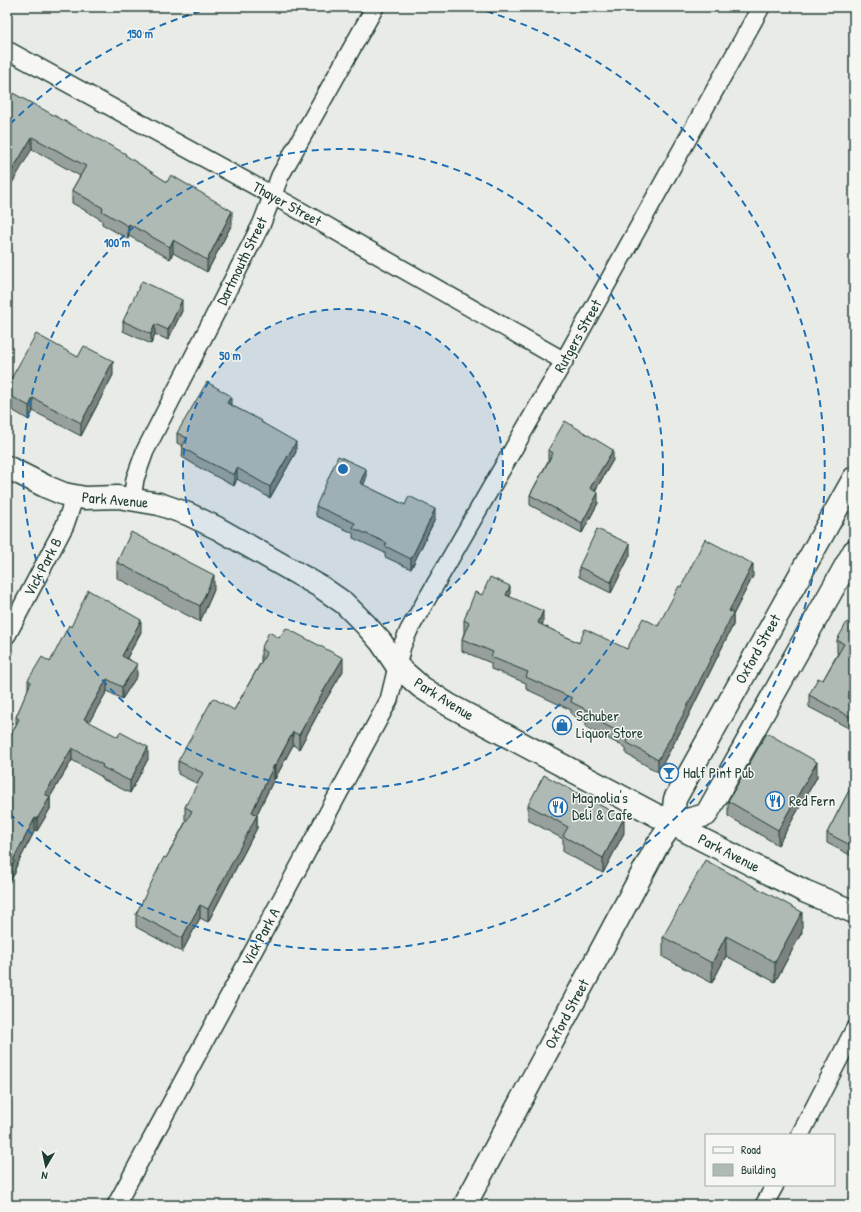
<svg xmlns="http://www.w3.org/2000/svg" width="861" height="1212" viewBox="0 0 861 1212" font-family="'Patrick Hand',sans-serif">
<rect width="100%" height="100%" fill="#e9ebe7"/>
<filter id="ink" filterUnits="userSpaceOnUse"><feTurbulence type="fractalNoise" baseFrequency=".025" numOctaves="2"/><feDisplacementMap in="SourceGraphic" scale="8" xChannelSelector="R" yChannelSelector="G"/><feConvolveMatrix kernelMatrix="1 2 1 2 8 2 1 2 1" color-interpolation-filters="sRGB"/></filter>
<g filter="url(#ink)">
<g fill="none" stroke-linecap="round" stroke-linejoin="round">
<defs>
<g id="street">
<path d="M7 50 290 205 564 361"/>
<path d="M132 499 135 479 145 451 262 223 280 176 375 7"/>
<path d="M7 635 65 525 75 496"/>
<path d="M800 1135 854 1030"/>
<path d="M116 1205 389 700 402 646 409 630 564 361 761 7"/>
<path d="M764 1205 775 1185"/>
</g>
<g id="secondary">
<path d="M7 467 47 487 64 494 85 498 118 497 159 504 188 514 217 528 321 587 344 603 365 624 381 642 397 666 421 687 449 705 701 839 804 891 854 912"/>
<path d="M672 824 706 815 854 551"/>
<path d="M465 1205 658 844 672 824 675 799 854 478"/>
</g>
</defs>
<use href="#street" stroke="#1f3d34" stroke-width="20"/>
<use href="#secondary" stroke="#1f3d34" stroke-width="25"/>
<use href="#street" stroke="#f6f6f2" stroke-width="17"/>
<use href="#secondary" stroke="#f6f6f2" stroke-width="22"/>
</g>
<g fill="#97a09c" stroke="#1f3d34">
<path d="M7 90 126 156 232 224 207 272 173 253 170 259 129 236 128 239 102 224V220L72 203V190L80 176 32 149Z"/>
<path d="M182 311 168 340 155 334 151 344 123 331V321Z"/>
<path d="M78 357 113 375 81 436 33 411 29 420 7 407V386Z"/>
<path d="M231 405 262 422 296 452 270 498 237 479 234 486 200 468 182 457 183 446 177 443V433Z"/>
<path d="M548 450 613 460 595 491 598 503 582 533 530 505V495L548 461Z"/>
<path d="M366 479 363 485 435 519 411 569 385 557V553L353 538V533L316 516V506Z"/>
<path d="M630 555 611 593 579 577V567Z"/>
<path d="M117 562 214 590 200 622 117 578Z"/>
<path d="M753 576 733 615V625L683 727 658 772 626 754V748L586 727V722L571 714V710L526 689V683L491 669V663L462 651V639L464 633V620L510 597 543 623 542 625 579 643 627 649 658 626 681 587Z"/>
<path d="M854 616V731L809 707V695L823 680 838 653H837V640L850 624Z"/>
<path d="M71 627 141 632 127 658 137 676 122 699 107 691 89 722 148 759 130 793 102 779V777L72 760 50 797V809L37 831 35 830 15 869V873L7 886V743L16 726V717L28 690V680L50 662Z"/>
<path d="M279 638 343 671 321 708 299 749 293 745 275 779H274L257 814V828L208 922 200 918 182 952 136 927V914L186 821H185V807L198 784 178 774V761L234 710 261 662V649Z"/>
<path d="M817 777 778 845 728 816V801Z"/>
<path d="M854 781V857L827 843V833Z"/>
<path d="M528 805 624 833 603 873 563 852V839L528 820Z"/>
<path d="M802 932 775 982 726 956 712 983 663 957V937Z"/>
</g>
<g fill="#7b827f" stroke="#1f3d34">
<path d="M32 137V149L7 192V179Z"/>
<path d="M232 211V224L207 272V260Z"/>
<path d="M129 224V236L128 239V226Z"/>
<path d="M173 240V253L170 259V247Z"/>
<path d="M182 300V311L168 340V330Z"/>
<path d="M155 324V334L151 344V334Z"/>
<path d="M113 361V375L81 436V423Z"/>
<path d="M231 396V407L227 403Z"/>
<path d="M33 398V411L29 420V406Z"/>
<path d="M296 442V452L270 498V487Z"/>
<path d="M613 450V460L590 499V488Z"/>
<path d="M237 468V479L234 486V475Z"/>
<path d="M366 469V479L360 494V483Z"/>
<path d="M598 493V503L582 533V523Z"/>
<path d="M435 509V519L411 569V559Z"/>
<path d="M630 544V555L611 593V582Z"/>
<path d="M753 564V576L733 615V625L683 727 658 772V760L729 611Z"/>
<path d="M214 575V590L200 622V606Z"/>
<path d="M510 586V598L506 595Z"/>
<path d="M543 611V623L538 635V623Z"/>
<path d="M141 620V632L122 667V656Z"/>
<path d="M343 658V671L321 708 299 749V735L321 695Z"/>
<path d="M137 664V676L122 699V687Z"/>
<path d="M107 679V691L84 731V719Z"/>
<path d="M293 732V745L275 779V766Z"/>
<path d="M148 747V759L130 793V781Z"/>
<path d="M72 748V760L47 802 50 797V809L37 831V819L45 794Z"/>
<path d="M817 762V777L778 845V830Z"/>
<path d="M274 765V779L252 824 257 815V828L208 922V909L252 812Z"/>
<path d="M35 818V830L15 869V873L7 886V874L13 860Z"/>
<path d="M624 818V833L603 873V858Z"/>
<path d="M200 905V918L182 952V938Z"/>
<path d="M802 912V932L775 982V962Z"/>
<path d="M726 936V956L712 983V963Z"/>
</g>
<g fill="#b0bab5" stroke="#1f3d34">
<path d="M7 90 126 154 125 155 167 182 171 175 232 211 207 260 173 240 170 247 129 224 128 226 102 211 103 208 72 190 86 166 32 137 7 179Z"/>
<path d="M142 281 182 300 168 330 155 324 151 334 123 321Z"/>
<path d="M36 334 78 357 84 346 113 361 81 423 33 398 29 406 7 394V386Z"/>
<path d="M207 382 231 396 227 403 262 421 261 422 296 442 270 487 237 468 234 475 200 458 182 447 187 438 177 433Z"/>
<path d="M565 421 613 450 590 488 598 493 582 523 530 495 553 453 548 450Z"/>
<path d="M338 456 366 469 360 483 405 505 409 496 435 509 411 559 385 546 387 543 353 528 355 523 316 506Z"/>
<path d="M597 529 630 544 611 582 579 567Z"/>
<path d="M131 532 214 575 200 606 117 562Z"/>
<path d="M705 539 753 564 729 611 733 613 683 715 658 760 626 742 629 737 586 715 589 711 571 702 572 698 526 677 528 672 491 657 493 652 462 639 469 623 464 620 475 592 482 595 490 577 510 586 506 595 543 611 538 623 579 643 585 629 627 649 643 618 658 626 679 586 681 587Z"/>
<path d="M88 590 141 620 122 656 137 664 122 687 107 679 84 719 118 737 120 732 148 747 130 781 102 767 103 765 72 748 45 794 50 797 37 819 35 818 13 860 15 861 7 874V743L19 719 16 717 31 682 28 680 42 657 50 662 69 625 71 627Z"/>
<path d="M854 616V719L809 695 818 678 823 680 844 644 837 640 847 622 850 624Z"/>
<path d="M286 628 343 658 321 695 299 735 293 732 275 766 274 765 252 812 257 815 208 909 200 905 182 938 136 914 164 857 166 858 192 811 185 807 203 773 178 761 213 698 234 710 267 652 261 649 269 632 279 638Z"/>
<path d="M767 733 817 762 778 830 728 801Z"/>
<path d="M544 775 624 818 603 858 563 836 568 827 528 805Z"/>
<path d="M854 781V847L827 833Z"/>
<path d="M705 860 802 912 775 962 726 936 712 963 663 937Z"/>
</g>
</g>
<circle cx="343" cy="469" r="160" fill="#1f6fb2" fill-opacity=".12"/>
<g fill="none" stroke="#1f6fb2" stroke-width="2" stroke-dasharray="7 5">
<circle cx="343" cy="469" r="160"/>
<circle cx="343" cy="469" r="320"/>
<path d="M10 124A480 480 0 0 1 211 8M475 8A480 480 0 1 1 10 814"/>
</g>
<defs>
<symbol id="shop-ring" viewBox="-11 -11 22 22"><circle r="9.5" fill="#f6f6f2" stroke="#1f6fb2" stroke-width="1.5"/><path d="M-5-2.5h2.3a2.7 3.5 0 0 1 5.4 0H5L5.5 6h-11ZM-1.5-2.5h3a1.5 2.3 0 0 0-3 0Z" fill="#1f6fb2"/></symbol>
<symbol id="bar-ring" viewBox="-11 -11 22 22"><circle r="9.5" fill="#f6f6f2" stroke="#1f6fb2" stroke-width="1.5"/><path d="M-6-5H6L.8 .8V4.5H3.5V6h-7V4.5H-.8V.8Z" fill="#1f6fb2"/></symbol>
<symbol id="restaurant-ring" viewBox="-11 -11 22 22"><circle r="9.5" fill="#f6f6f2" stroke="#1f6fb2" stroke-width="1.5"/><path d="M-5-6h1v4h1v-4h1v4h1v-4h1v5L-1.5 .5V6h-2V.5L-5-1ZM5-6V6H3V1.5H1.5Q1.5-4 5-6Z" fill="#1f6fb2"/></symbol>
</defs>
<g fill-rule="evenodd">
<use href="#shop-ring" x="551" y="714" width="22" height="22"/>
<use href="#bar-ring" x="658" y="762" width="22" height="22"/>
<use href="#restaurant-ring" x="764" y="790" width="22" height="22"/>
<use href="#restaurant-ring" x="547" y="796" width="22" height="22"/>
</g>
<g text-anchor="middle" stroke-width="3" stroke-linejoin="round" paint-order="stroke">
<g font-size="15" fill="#1f3d34" stroke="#f6f6f2">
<text transform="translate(287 204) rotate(29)" y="5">Thayer Street</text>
<text transform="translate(242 261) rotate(-64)" y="5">Dartmouth Street</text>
<text transform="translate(578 336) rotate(-61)" y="5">Rutgers Street</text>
<text transform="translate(115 500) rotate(5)" y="5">Park Avenue</text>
<text transform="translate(43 567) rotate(-62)" y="5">Vick Park B</text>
<text transform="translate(758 649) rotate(-61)" y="5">Oxford Street</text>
<text transform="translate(444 699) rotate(32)" y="5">Park Avenue</text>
<text transform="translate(729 853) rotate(27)" y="5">Park Avenue</text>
<text transform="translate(261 937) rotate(-62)" y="5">Vick Park A</text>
<text transform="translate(567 1014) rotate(-62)" y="5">Oxford Street</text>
</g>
<g font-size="15" fill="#1f3d34" stroke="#f6f6f2" text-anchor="start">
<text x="576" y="721">Schuber<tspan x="576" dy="17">Liquor Store</tspan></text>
<text x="683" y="778">Half Pint Pub</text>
<text x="572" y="803">Magnolia's<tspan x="572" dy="17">Deli &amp; Cafe</tspan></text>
<text x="789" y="806">Red Fern</text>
</g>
</g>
<circle cx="343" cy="469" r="6" fill="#1f6fb2" stroke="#f6f6f2" stroke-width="2"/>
<g font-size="12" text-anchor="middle" font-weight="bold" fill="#1f6fb2" stroke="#f6f6f2" stroke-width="3" stroke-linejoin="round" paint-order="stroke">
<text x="140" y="38">150 m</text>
<text x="117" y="247">100 m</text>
<text x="230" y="360">50 m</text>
</g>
<rect width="861" height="1212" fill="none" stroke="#f6f6f2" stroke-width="24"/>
<rect x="12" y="12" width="837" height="1188" fill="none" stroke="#1f3d34" stroke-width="1.5" filter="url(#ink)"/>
<rect x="705" y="1134" width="130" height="52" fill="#f6f6f2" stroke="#a0aca6"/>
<rect x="713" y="1147" width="20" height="6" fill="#f6f6f2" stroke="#a0aca6"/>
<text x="741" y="1154" font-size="12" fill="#1f3d34">Road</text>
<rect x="713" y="1164" width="20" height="12" fill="#b0bab5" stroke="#a0aca6"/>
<text x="741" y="1174" font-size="12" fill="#1f3d34">Building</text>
<g transform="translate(46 1166) rotate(189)" stroke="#f6f6f2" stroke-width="3" paint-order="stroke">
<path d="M0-3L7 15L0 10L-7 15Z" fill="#1f3d34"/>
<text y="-6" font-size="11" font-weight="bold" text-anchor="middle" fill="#1f3d34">N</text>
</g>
</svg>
